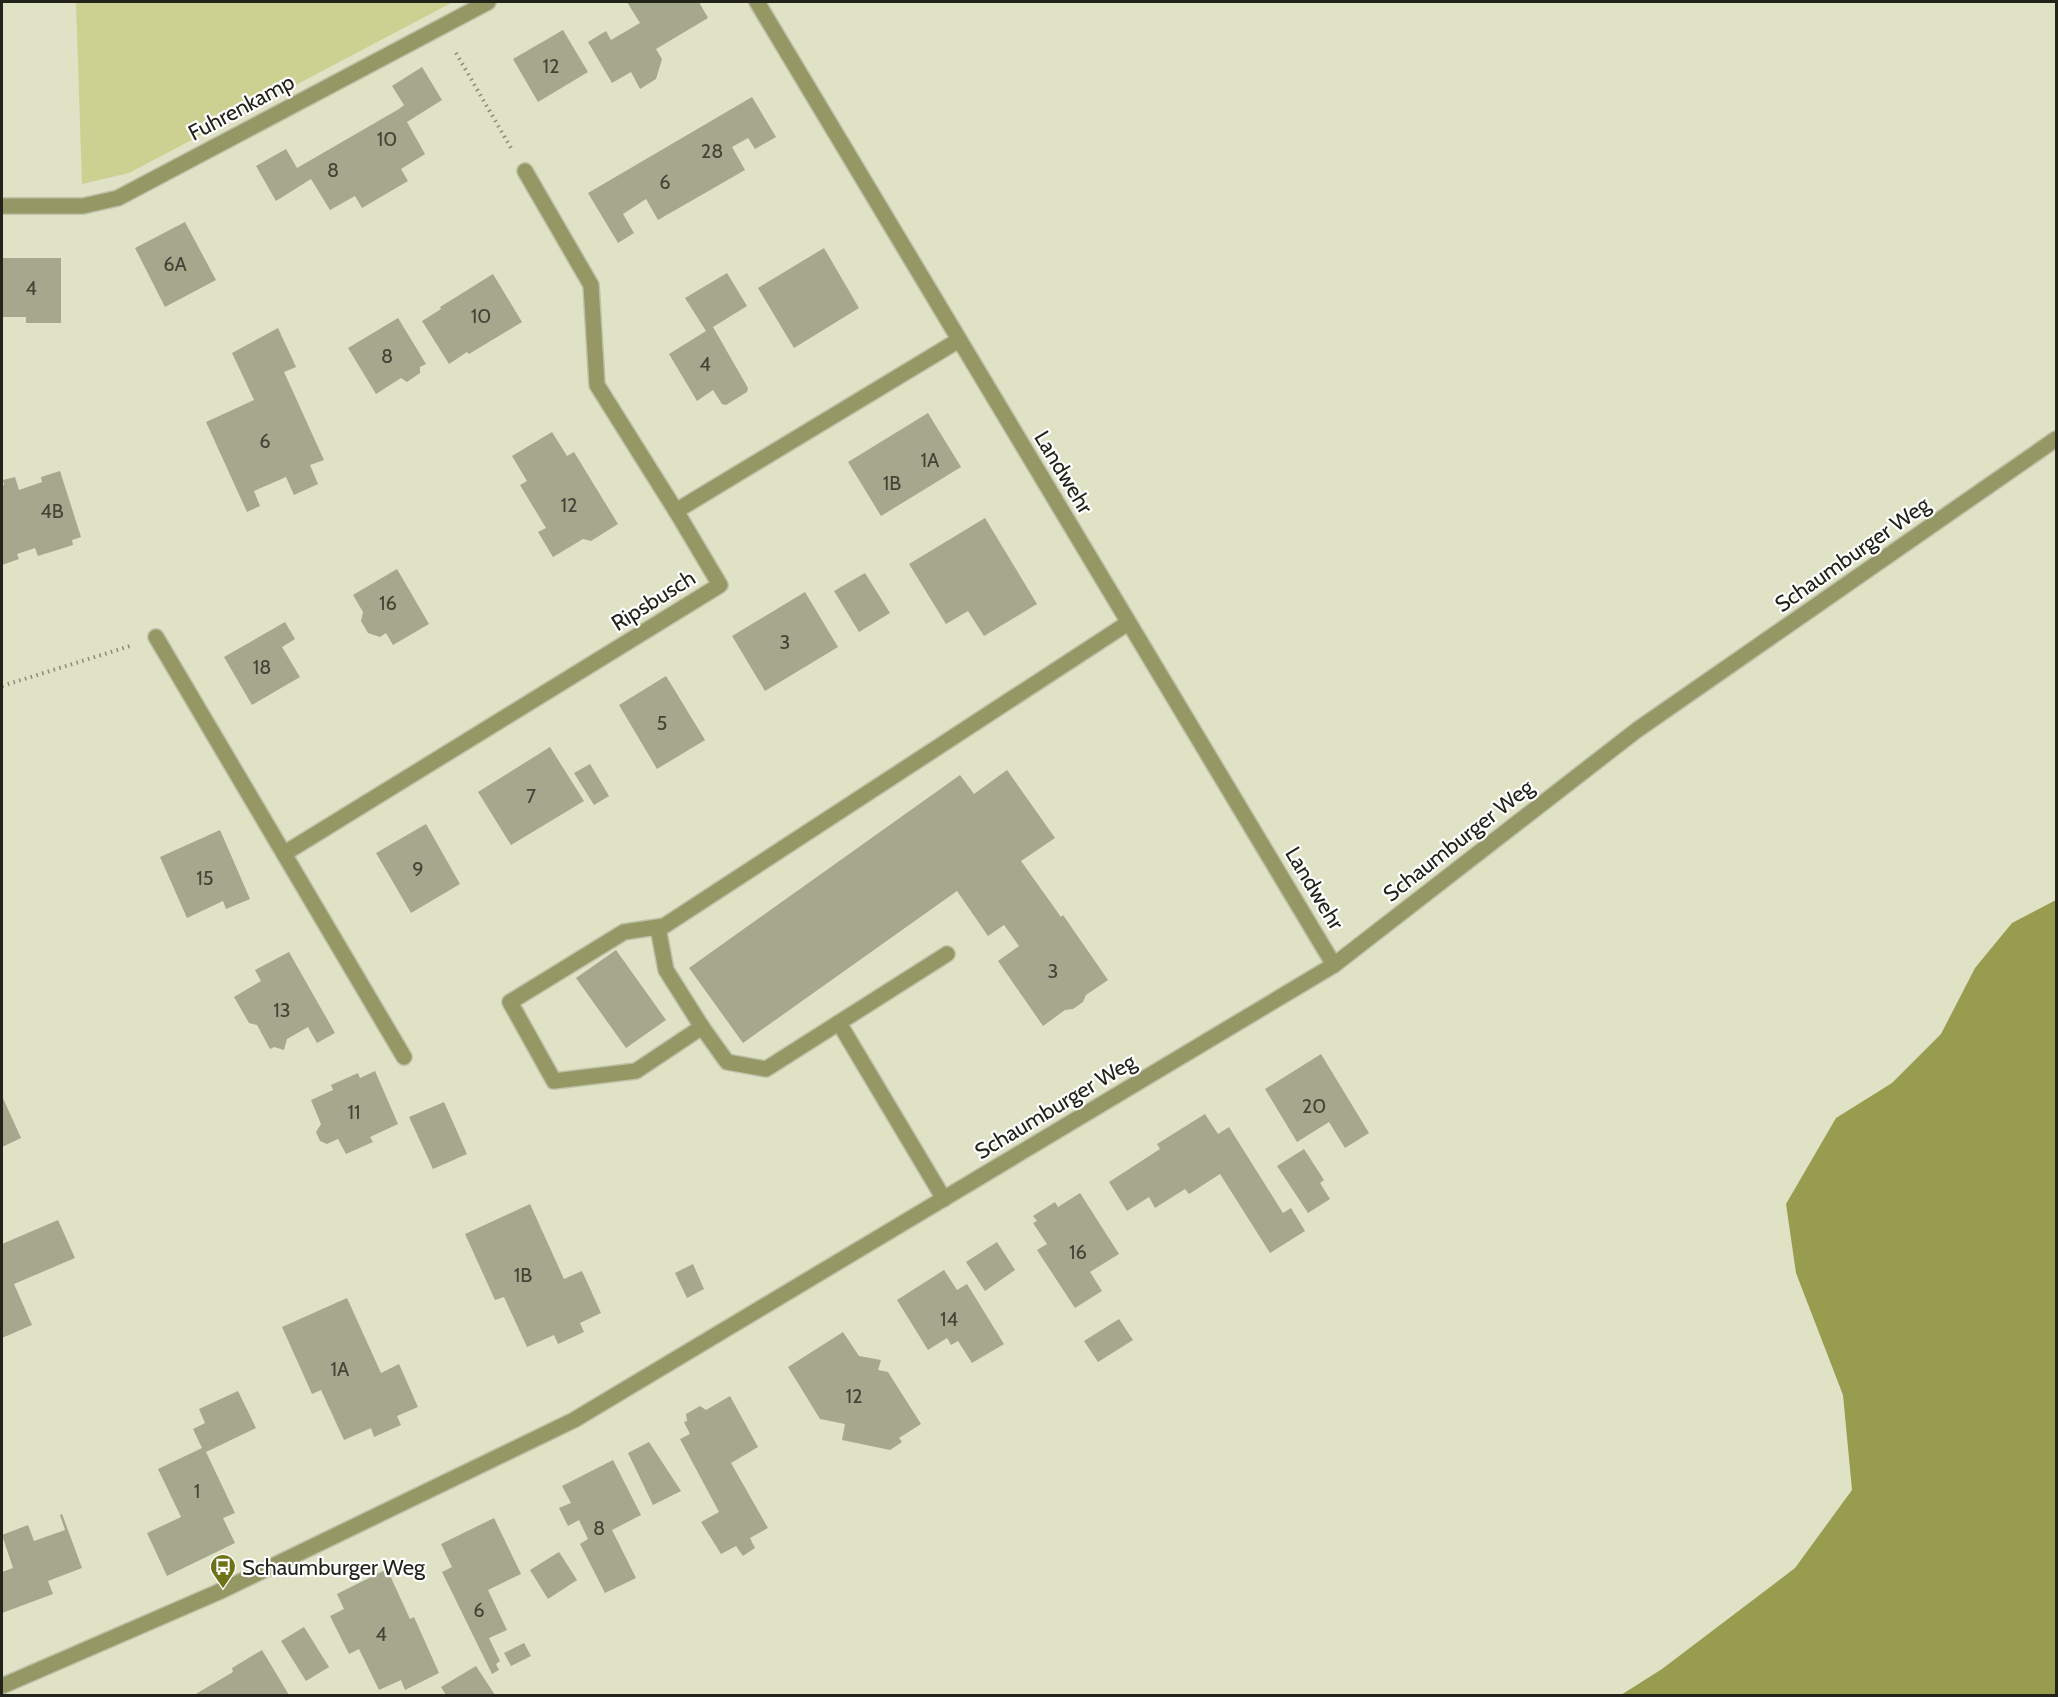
<svg xmlns="http://www.w3.org/2000/svg" width="2058" height="1697" viewBox="0 0 2058 1697" font-family="Cabin,sans-serif">
<rect width="100%" height="100%" fill="#e0e2c6"/>
<path fill="#ccd090" d="M76 2H453L129 173 82 184Z"/>
<path fill="#989c4e" d="M2056 900V1695H1621L1662 1669 1795 1568 1852 1490 1843 1395 1796 1273 1786 1204 1836 1118 1892 1083 1941 1034 1975 968 2012 923Z"/>
<g fill="#a5a88d">
<path d="M627 2H699L708 18 656 49 662 59 656 79 640 89 631 72 612 83 588 42 606 31 611 40 640 23Z"/>
<path d="M563 30 588 72 538 102 513 59Z"/>
<path d="M422 67 442 100 407 122 425 154 401 169 408 181 362 208 355 196 330 210 311 179 276 201 256 166 286 149 297 168 399 109 404 105 392 86Z"/>
<path d="M752 97 776 137 755 149 748 138 732 147 745 170 658 220 646 199 623 214 634 233 618 243 588 193Z"/>
<path d="M185 222 216 280 165 307 135 248Z"/>
<path d="M824 248 859 308 794 348 758 288Z"/>
<path d="M2 258H61V323H26V317H2Z"/>
<path d="M727 273 747 306 713 327 748 388 747 392 726 405 722 404 713 390 697 401 669 354 706 331 685 298Z"/>
<path d="M493 274 522 322 469 354 467 352 449 364 422 321 441 309 440 307Z"/>
<path d="M398 318 426 364 420 367V373L407 382 401 378 376 394 348 348Z"/>
<path d="M278 328 296 367 284 372 324 460 310 465 318 484 294 495 286 477 254 491 260 506 247 512 206 422 254 400 232 353Z"/>
<path d="M928 413 961 467 881 516 848 462Z"/>
<path d="M552 432 567 456 574 452 618 524 591 541 583 539 553 557 538 532 546 528 520 485 527 481 512 456Z"/>
<path d="M60 471 81 537 72 540 73 545 38 556 35 548 17 554 19 559 2 565V485H4L3 480 15 477 19 490 42 482 41 477Z"/>
<path d="M985 518 1037 604 984 636 968 611 946 624 909 564Z"/>
<path d="M397 569 429 624 393 645 386 633 380 637 368 633 361 621 363 612 353 595Z"/>
<path d="M865 573 890 613 859 632 834 591Z"/>
<path d="M805 592 838 647 765 691 732 636Z"/>
<path d="M285 622 295 639 282 647 300 677 252 705 224 657Z"/>
<path d="M666 676 705 740 657 769 619 705Z"/>
<path d="M550 747 584 801 511 845 478 792Z"/>
<path d="M590 764 609 796 594 805 574 773Z"/>
<path d="M1007 770 1055 838 1021 861 1061 917 1063 915 1108 980 1086 995 1083 1002 1073 1009 1065 1010 1043 1026 998 961 1019 946 1004 925 988 936 957 891 743 1043 689 968 960 775 974 794Z"/>
<path d="M426 824 460 884 411 913 376 853Z"/>
<path d="M220 830 250 899 226 909 223 901 187 918 160 857Z"/>
<path d="M616 950 666 1020 626 1048 576 978Z"/>
<path d="M289 952 335 1033 317 1043 308 1027 287 1039 284 1050 274 1047 270 1049 257 1025 249 1023 234 997 261 981 255 970Z"/>
<path d="M1321 1054 1369 1133 1345 1148 1329 1122 1297 1142 1265 1089Z"/>
<path d="M375 1071 398 1124 370 1137 373 1142 346 1154 338 1139 327 1144 320 1141 316 1132 321 1124 311 1100 333 1090 331 1085 358 1073 360 1078Z"/>
<path d="M2 1096 21 1138 2 1147Z"/>
<path d="M444 1102 467 1154 433 1169 409 1117Z"/>
<path d="M1205 1114 1218 1134 1229 1127 1283 1213 1291 1208 1305 1231 1270 1253 1220 1174 1189 1194 1185 1189 1155 1208 1149 1197 1127 1211 1109 1182 1160 1149 1157 1144Z"/>
<path d="M1304 1149 1324 1180 1320 1183 1330 1199 1308 1213 1277 1166Z"/>
<path d="M1080 1193 1119 1254 1090 1272 1102 1291 1075 1308 1037 1250 1047 1244 1033 1223 1037 1221 1033 1216 1055 1202 1058 1207Z"/>
<path d="M530 1204 564 1279 582 1271 601 1313 580 1323 584 1332 558 1344 554 1335 527 1347 504 1297 495 1300 465 1234Z"/>
<path d="M58 1220 75 1258 14 1284 32 1325 2 1338V1244Z"/>
<path d="M997 1242 1015 1270 985 1291 966 1262Z"/>
<path d="M693 1264 704 1289 687 1298 675 1273Z"/>
<path d="M944 1270 957 1290 967 1284 1004 1344 972 1363 958 1341 951 1345 947 1338 928 1350 897 1300Z"/>
<path d="M347 1298 381 1373 399 1364 418 1407 397 1416 401 1425 374 1437 371 1428 344 1440 321 1390 312 1394 282 1327Z"/>
<path d="M1119 1319 1133 1340 1098 1362 1084 1341Z"/>
<path d="M843 1332 859 1356 881 1360 878 1370 888 1372 921 1424 899 1438 902 1442 890 1450 842 1440 845 1424 820 1419 788 1367Z"/>
<path d="M238 1391 256 1428 206 1452 235 1513 223 1518 235 1543 167 1576 147 1533 181 1517 158 1469 202 1448 193 1429 205 1423 199 1409Z"/>
<path d="M730 1396 758 1447 731 1463 768 1528 750 1538 755 1548 743 1556 736 1546 721 1554 701 1522 719 1512 680 1439 690 1434 684 1422 687 1421 686 1414 700 1406 706 1410Z"/>
<path d="M649 1442 681 1491 653 1505 628 1453Z"/>
<path d="M613 1460 641 1515 612 1530 636 1578 605 1593 580 1544 588 1539 579 1520 568 1526 559 1508 571 1503 562 1486Z"/>
<path d="M62 1514 82 1568 48 1581 53 1594 2 1613V1572L13 1568 2 1535 28 1525 34 1541 65 1530 60 1515Z"/>
<path d="M494 1518 521 1574 488 1590 507 1630 489 1638 500 1661 496 1664 499 1670 492 1674 442 1572 452 1567 441 1544Z"/>
<path d="M559 1552 577 1580 548 1599 530 1570Z"/>
<path d="M387 1569 410 1619 414 1617 439 1673 405 1690 401 1680 379 1690 359 1649 349 1654 330 1616 344 1609 337 1594Z"/>
<path d="M304 1627 329 1667 306 1681 281 1641Z"/>
<path d="M524 1643 531 1656 511 1666 504 1653Z"/>
<path d="M262 1650 289 1695H194L233 1672 232 1668Z"/>
<path d="M476 1666 495 1695H446L441 1687Z"/>
</g>
<g fill="none" stroke-linecap="round" stroke-linejoin="round">
<defs>
<g id="minor">
<path d="M757 2 1334 965"/>
<path d="M525 171 591 285 597 385 676 511"/>
<path d="M2 206H83L118 198 488 2"/>
<path d="M156 637 404 1057"/>
<path d="M285 853 720 585 676 511 959 340"/>
<path d="M658 928 666 970 702 1027 636 1071 554 1081 510 1002 624 932 664 926 1128 623"/>
<path d="M839 1023 944 1199"/>
<path d="M702 1027 727 1062 766 1069 947 954"/>
<path d="M2 1686 223 1590 574 1420 1334 965 1637 730 2056 439"/>
</g>
</defs>
<use href="#minor" stroke="#bec0a7" stroke-width="18"/>
<g stroke="#898b77" stroke-width="4" stroke-dasharray="1.5 4.5" stroke-linecap="butt">
<path d="M456 53 511 148"/>
<path d="M2 686 130 646"/>
</g>
<use href="#minor" stroke="#959864" stroke-width="15"/>
</g>
<defs>
<symbol id="bus-pin" viewBox="-11 -11 22 30"><path d="M0 17L-7.5 6A9.5 9.5 0 1 1 7.5 6Z" fill="#707218" stroke="#fff"/><path d="M-5-6H5V4H4V6H2V4H-2V6H-4V4H-5ZM-3.5-4V0h7V-4ZM-3.5 1.2v1.5H-2V1.2ZM2 1.2v1.5H3.5V1.2Z" fill="#fff"/></symbol>
</defs>
<g fill-rule="evenodd">
<use href="#bus-pin" x="208" y="1552" width="30" height="40"/>
</g>
<g text-anchor="middle" stroke-width="4.5" stroke-linejoin="round" paint-order="stroke">
<g font-size="20" fill="#434436">
<text x="551" y="73">12</text>
<text x="387" y="146">10</text>
<text x="712" y="158">28</text>
<text x="333" y="177">8</text>
<text x="665" y="189">6</text>
<text x="175" y="271">6A</text>
<text x="31" y="295">4</text>
<text x="481" y="323">10</text>
<text x="387" y="363">8</text>
<text x="705" y="371">4</text>
<text x="265" y="448">6</text>
<text x="930" y="467">1A</text>
<text x="892" y="490">1B</text>
<text x="569" y="512">12</text>
<text x="52" y="518">4B</text>
<text x="388" y="610">16</text>
<text x="785" y="649">3</text>
<text x="262" y="674">18</text>
<text x="662" y="730">5</text>
<text x="531" y="803">7</text>
<text x="418" y="876">9</text>
<text x="205" y="885">15</text>
<text x="1053" y="978">3</text>
<text x="282" y="1017">13</text>
<text x="1314" y="1113">20</text>
<text x="354" y="1119">11</text>
<text x="1078" y="1259">16</text>
<text x="523" y="1282">1B</text>
<text x="949" y="1326">14</text>
<text x="340" y="1376">1A</text>
<text x="854" y="1403">12</text>
<text x="197" y="1498">1</text>
<text x="599" y="1535">8</text>
<text x="479" y="1617">6</text>
<text x="381" y="1641">4</text>
</g>
<g font-size="22" fill="#222319" stroke="#fff">
<text transform="translate(241 107) rotate(-28)" y="8">Fuhrenkamp</text>
<text transform="translate(1064 472) rotate(59)" y="8">Landwehr</text>
<text transform="translate(1852 554) rotate(-35)" y="8">Schaumburger Weg</text>
<text transform="translate(653 600) rotate(-32)" y="8">Ripsbusch</text>
<text transform="translate(1458 840) rotate(-38)" y="8">Schaumburger Weg</text>
<text transform="translate(1315 888) rotate(59)" y="8">Landwehr</text>
<text transform="translate(1055 1106) rotate(-31)" y="8">Schaumburger Weg</text>
</g>
<g font-size="22" fill="#222319" stroke="#fff" text-anchor="start">
<text x="242" y="1575">Schaumburger Weg</text>
</g>
</g>
<rect width="2058" height="1697" fill="none" stroke="#222319" stroke-width="6"/>
</svg>
